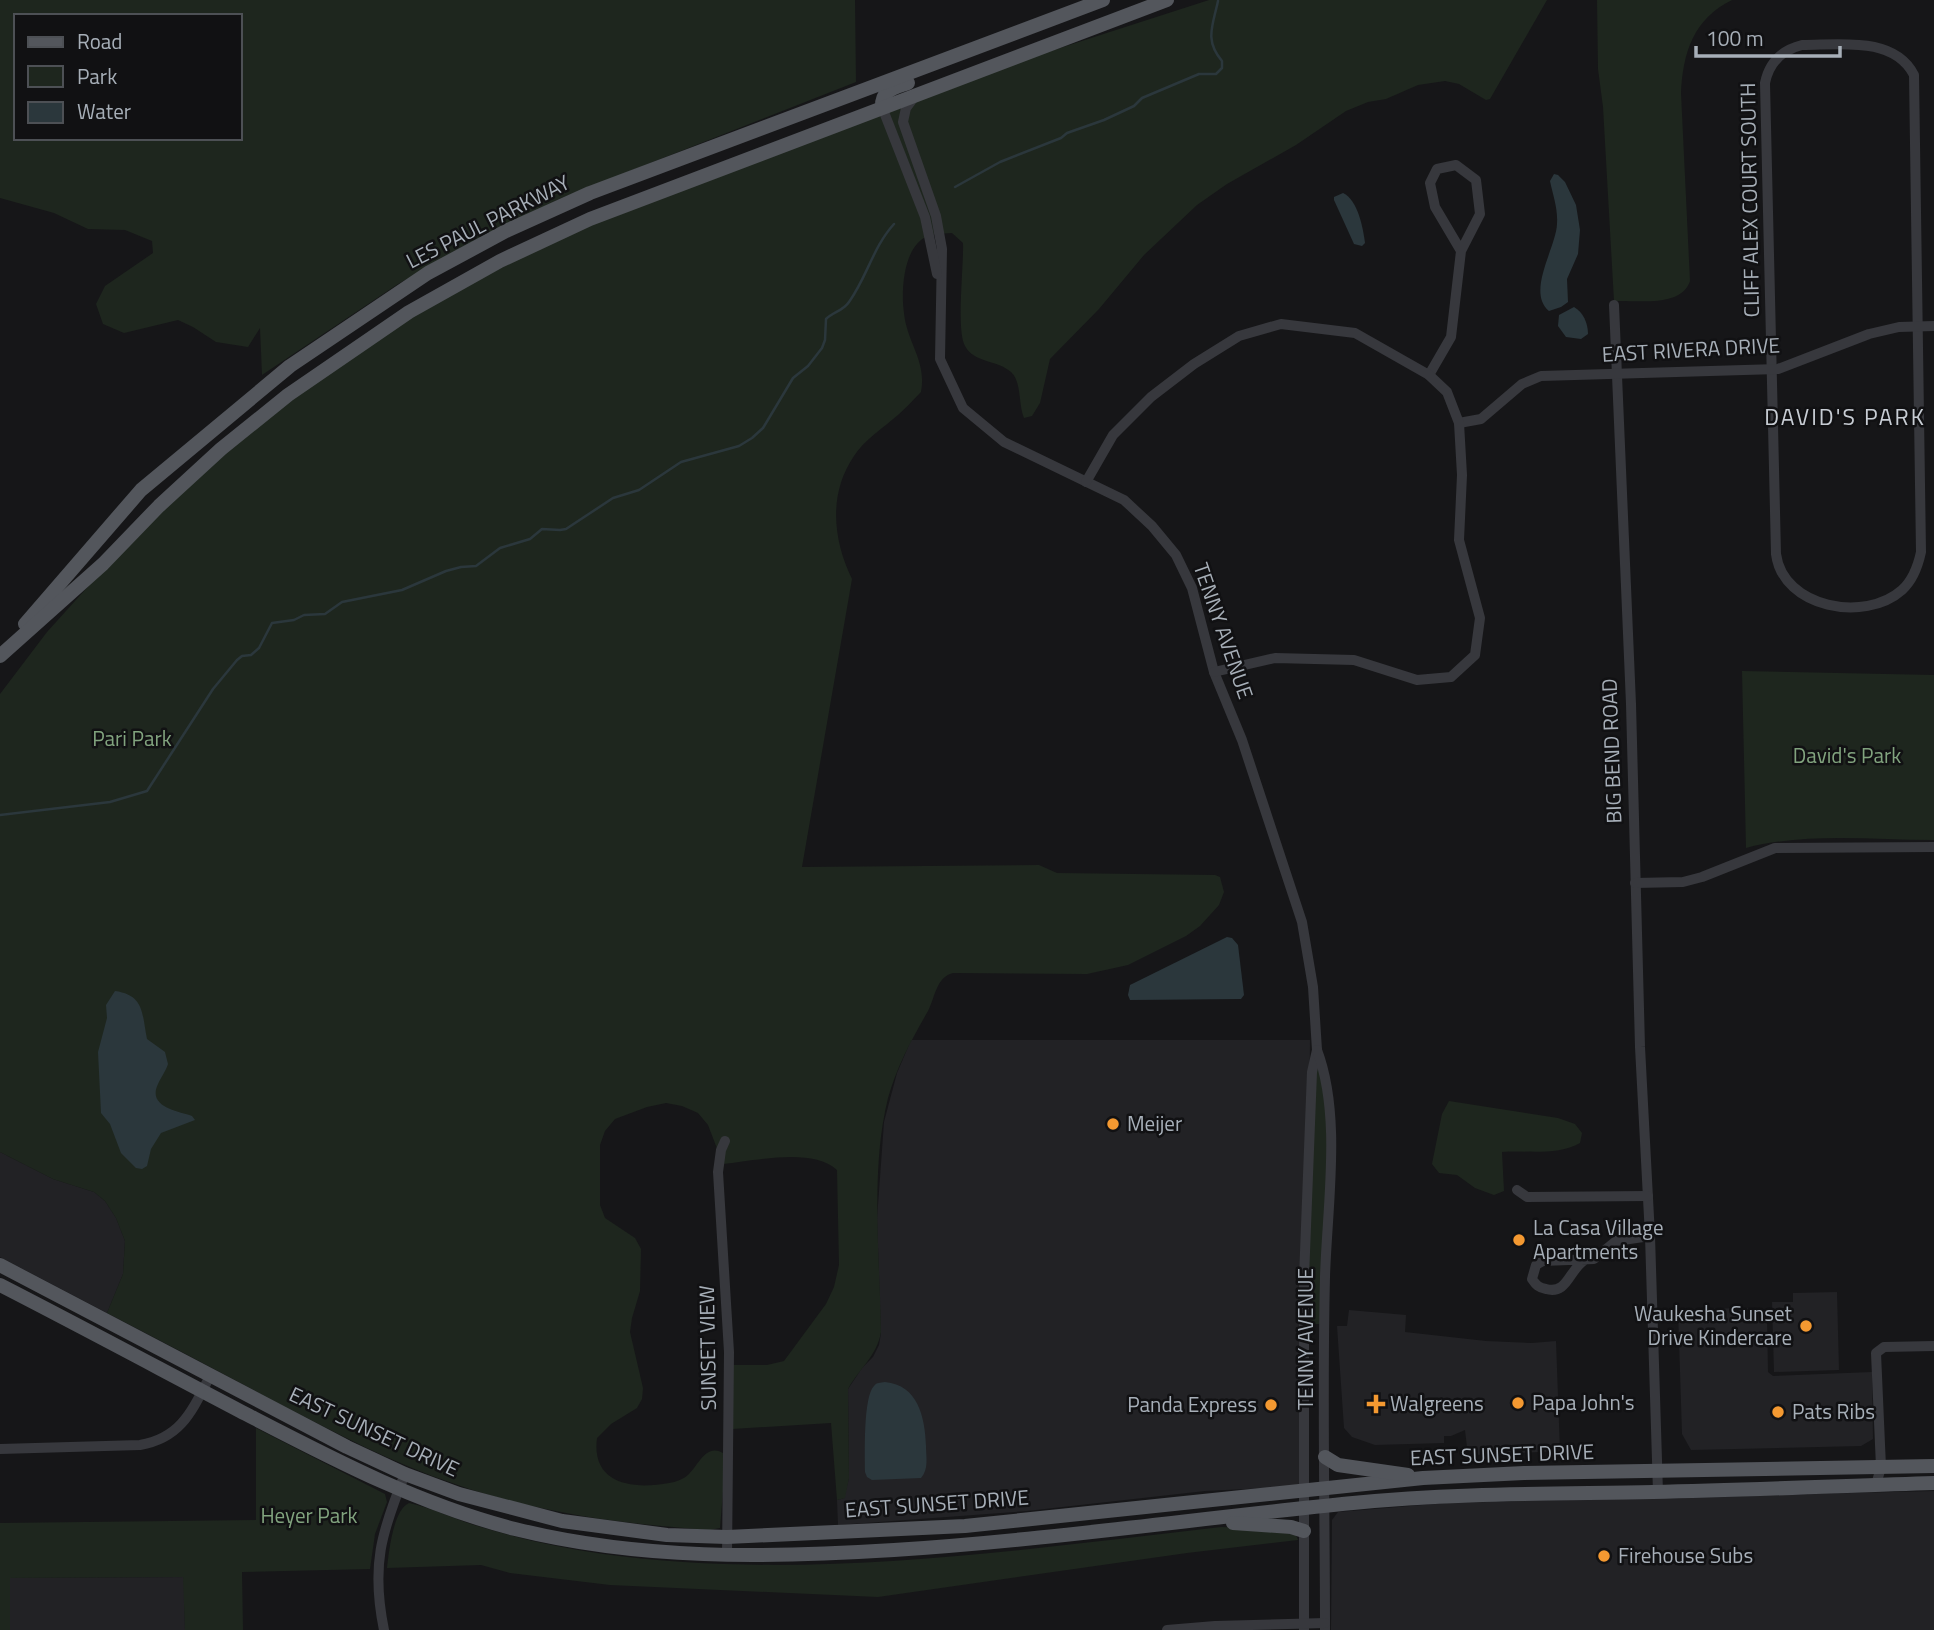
<svg xmlns="http://www.w3.org/2000/svg" width="1934" height="1630" viewBox="0 0 1934 1630" font-family="'Titillium Web',sans-serif">
<rect width="100%" height="100%" fill="#161618"/>
<g fill="#222225">
<path d="M911 1040H1310L1306 1486 1205 1491 1027 1511 838 1525 837 1500 844 1498 849 1478 848 1389 862 1368 873 1357 879 1345 881 1333 877 1219 884 1122 897 1073Z"/>
<path d="M0 1152 53 1179 94 1192 105 1201 116 1218 125 1241 123 1274 107 1313 0 1257Z"/>
<path d="M1837 1292 1839 1370 1774 1372 1772 1302H1793V1293Z"/>
<path d="M1759 1308V1315L1767 1316 1768 1372 1773 1376 1872 1372 1873 1439 1861 1446 1691 1450 1682 1434 1678 1309Z"/>
<path d="M1349 1310 1406 1315 1405 1332 1486 1341 1532 1343 1556 1341 1560 1451 1474 1455 1467 1447 1465 1430 1451 1436H1444V1443L1375 1445 1352 1437 1344 1428 1337 1326H1347Z"/>
<path d="M1934 1491V1630H1331L1332 1520 1338 1512 1446 1503Z"/>
<path d="M184 1577 185 1630H10V1578Z"/>
</g>
<g fill="#1e261e" fill-rule="evenodd">
<path d="M0 0H855L856 82 564 197 479 238 398 284 262 375 260 328 248 347 216 342 193 327 178 320 124 333 103 324 96 304 105 286 153 253 152 241 125 230 88 229 54 213 0 198ZM16 16H240V138H16Z"/>
<path d="M1209 0H1547L1490 99 1486 100 1459 84 1445 81 1418 85 1386 99 1368 102 1346 111 1296 145 1227 184 1197 205 1144 255 1099 309 1050 359 1040 403 1032 416 1024 418C1018 404 1022 382 1011 372 998 360 974 363 965 346 956 331 964 264 963 243L952 233C942 234 929 233 921 240 903 254 901 293 904 313 907 343 927 361 921 392 913 400 906 408 898 415 883 428 864 440 854 456 828 494 833 540 852 579L802 867 1039 865 1057 873 1215 875 1220 877 1224 892 1219 905 1200 926 1186 936 1128 965 1087 974 953 973C936 977 935 998 928 1011 912 1039 897 1066 888 1098 870 1170 880 1258 881 1332 877 1356 859 1369 848 1389L849 1478 845 1498 837 1500 831 1423 732 1429V1365H767L784 1361 826 1304 834 1287 839 1265 837 1170C812 1147 756 1161 723 1164L708 1125 698 1113 682 1106 666 1103 647 1107 615 1119 605 1131 600 1145V1205L605 1218 635 1238 641 1249 640 1291 632 1318 630 1332 643 1388 642 1399 637 1408 611 1424 597 1438C591 1484 632 1490 669 1483 676 1482 684 1479 689 1474 700 1463 707 1441 726 1455L720 1528 710 1530C623 1524 537 1513 455 1484 392 1463 334 1432 276 1402 220 1372 163 1342 107 1313L123 1274 125 1241 116 1218 105 1201 94 1192 53 1179 0 1152V694L47 632 140 529 276 408 414 313 570 232 952 83Z"/>
<path d="M1597 0H1732C1693 19 1683 53 1681 93L1690 281C1681 308 1637 300 1614 301L1603 107 1598 69Z"/>
<path d="M1742 671 1934 675V840C1872 840 1806 832 1746 848Z"/>
<path d="M1317 1050 1329 1101 1325 1324H1304Z"/>
<path d="M1449 1101 1558 1118 1575 1124 1582 1133 1580 1143C1558 1156 1527 1150 1502 1152L1504 1191 1494 1195 1475 1188 1457 1175 1439 1173 1432 1164 1442 1114Z"/>
<path d="M256 1428 385 1494 387 1502 375 1534 370 1569 242 1572 243 1630H185L183 1577 10 1578V1630H0V1523L256 1520Z"/>
<path d="M409 1503C431 1508 452 1518 474 1525 516 1538 560 1548 603 1554 808 1582 1017 1550 1221 1527L1253 1528 1296 1535 1298 1540 1187 1553 878 1597 610 1585 510 1573 481 1565 387 1568C389 1552 393 1510 409 1503Z"/>
</g>
<g fill="#2b373c">
<path d="M1554 174 1558 175 1565 182 1576 205 1580 230 1578 254 1567 279 1568 302 1561 307 1549 311C1526 292 1556 248 1557 224 1558 208 1553 196 1550 181Z"/>
<path d="M1343 193C1358 200 1363 228 1365 243L1362 246 1354 244 1334 200V197Z"/>
<path d="M1574 307C1583 312 1588 323 1588 334L1581 339 1566 337 1558 326 1559 315Z"/>
<path d="M1227 937 1232 938 1238 945 1244 995 1241 999 1130 1000 1128 995 1130 985Z"/>
<path d="M115 991C145 995 142 1015 147 1039L165 1052 168 1064C166 1071 161 1077 158 1084 147 1107 177 1111 192 1116L195 1120 161 1133 151 1149 147 1166 142 1169 136 1168 121 1153 110 1124 101 1113 98 1052 107 1018 106 1005Z"/>
<path d="M885 1382C918 1385 925 1417 926 1446 926 1457 929 1469 921 1478L872 1480 867 1477 865 1472C865 1455 863 1397 874 1386 877 1382 880 1383 885 1382Z"/>
</g>
<g fill="none" stroke-linecap="round" stroke-linejoin="round">
<g stroke="#2b373c" stroke-width="2.5">
<path d="M955 187 1000 162 1061 138 1067 133 1104 120 1134 106 1142 98 1199 74H1216L1222 68V61C1204 40 1213 25 1218 1"/>
<path d="M0 815 110 802 147 791 213 689 237 660 242 656 251 655 259 648 272 623 294 620 304 615 325 614 342 602 402 590 446 571 461 567 476 566 500 548 530 539 542 529 560 530 566 529 613 498 639 490 681 462 739 446 752 438 763 428 793 378 808 366 822 348 825 340 826 319C833 312 843 311 849 302 867 277 873 247 894 224"/>
</g>
<g stroke="#37383d" stroke-width="10">
<path d="M1802 45C1840 45 1894 36 1914 75L1921 552C1918 566 1913 580 1902 590 1865 623 1783 608 1776 554L1765 83C1769 63 1782 50 1802 45Z"/>
<path d="M915 96 906 108 903 122 936 216 942 249 940 359 963 408 1004 442 1124 500 1152 526 1176 555 1192 588 1214 672 1242 740 1302 922 1313 987 1317 1050 1312 1072 1304 1278V1630"/>
<path d="M882 107 925 217 937 274"/>
<path d="M1614 305 1631 704 1640 1047 1650 1236 1658 1492"/>
<path d="M1429 375 1451 337 1461 251 1480 214 1476 180 1456 165 1437 169 1430 183 1435 207 1461 251"/>
<path d="M1459 423 1481 419 1522 384 1541 376 1778 369 1869 334 1899 327 1934 326"/>
<path d="M1086 482 1113 435 1151 397 1194 364 1239 336 1281 324 1355 333 1429 375 1447 392 1459 423 1462 475 1459 540 1480 618 1475 655 1451 677 1417 680 1354 660 1275 658 1214 672"/>
<path d="M1635 883 1683 882 1702 877 1775 848 1934 847"/>
<path d="M1317 1050C1342 1116 1327 1206 1325 1277 1322 1395 1325 1513 1325 1630"/>
<path d="M725 1141 721 1150 718 1172 729 1352 727 1556"/>
<path d="M1517 1190 1527 1197 1648 1196"/>
<path d="M1585 1260C1569 1269 1568 1295 1546 1289 1539 1288 1536 1285 1532 1279L1536 1265 1543 1261 1594 1259 1616 1241 1650 1236"/>
<path d="M0 1449 140 1445C181 1438 192 1411 210 1376"/>
<path d="M1876 1485 1881 1467 1876 1353 1884 1347 1934 1346"/>
<path d="M384 1630C371 1566 381 1533 405 1474"/>
<path d="M1167 1630 1215 1626 1325 1623"/>
</g>
<g stroke="#53565c" stroke-width="14">
<path d="M882 107C881 90 895 88 908 83"/>
<path d="M25 624 141 490 290 366 428 273 508 230 590 193 1103 0"/>
<path d="M0 656 103 564 159 506 221 449 288 395 409 312 500 261 590 219 1167 0"/>
<path d="M0 1265 347 1447 405 1474 459 1494 562 1521 667 1535 727 1537 965 1526 1423 1478 1524 1473 1934 1466"/>
<path d="M0 1285C80 1326 160 1369 240 1411 329 1457 417 1504 515 1529 640 1560 767 1558 894 1550 1048 1540 1200 1518 1353 1503 1453 1493 1553 1494 1653 1492 1747 1490 1840 1486 1934 1483"/>
<path d="M1325 1457 1338 1465 1408 1475"/>
<path d="M1233 1523 1291 1527 1304 1531"/>
</g>
</g>
<g fill="#f49931" stroke="#111113" stroke-width="2.5">
<circle cx="1113" cy="1124" r="7"/>
<circle cx="1519" cy="1240" r="7"/>
<circle cx="1806" cy="1326" r="7"/>
<circle cx="1518" cy="1403" r="7"/>
<path d="M1372.5 1393.5h7v7h7v7h-7v7h-7v-7h-7v-7h7z"/>
<circle cx="1271" cy="1405" r="7"/>
<circle cx="1778" cy="1412" r="7"/>
<circle cx="1604" cy="1556" r="7"/>
</g>
<g text-anchor="middle" stroke-width="5" stroke-linejoin="round" paint-order="stroke">
<g font-size="21" fill="#a7afb8" stroke="#111113">
<text transform="translate(1750 200) rotate(-91)" y="7">CLIFF ALEX COURT SOUTH</text>
<text transform="translate(488 222) rotate(-27)" y="7">LES PAUL PARKWAY</text>
<text transform="translate(1691 350) rotate(-3)" y="7">EAST RIVERA DRIVE</text>
<text transform="translate(1223 631) rotate(71)" y="7">TENNY AVENUE</text>
<text transform="translate(1612 751) rotate(-92)" y="7">BIG BEND ROAD</text>
<text transform="translate(1306 1339) rotate(-90)" y="7">TENNY AVENUE</text>
<text transform="translate(708 1348) rotate(-91)" y="7">SUNSET VIEW</text>
<text transform="translate(374 1432) rotate(25)" y="7">EAST SUNSET DRIVE</text>
<text transform="translate(1502 1455) rotate(-2)" y="7">EAST SUNSET DRIVE</text>
<text transform="translate(937 1504) rotate(-4)" y="7">EAST SUNSET DRIVE</text>
</g>
<g font-size="21" fill="#81a37e" stroke="#111113">
<text x="132" y="746">Pari Park</text>
<text x="1847" y="763">David's Park</text>
<text x="309" y="1523">Heyer Park</text>
</g>
<g font-size="21" fill="#a7afb8" stroke="#111113" text-anchor="start">
<text x="1127" y="1131">Meijer</text>
<text x="1533" y="1235">La Casa Village<tspan x="1533" dy="24">Apartments</tspan></text>
<text x="1792" y="1321" text-anchor="end">Waukesha Sunset<tspan x="1792" dy="24">Drive Kindercare</tspan></text>
<text x="1532" y="1410">Papa John's</text>
<text x="1390" y="1411">Walgreens</text>
<text x="1257" y="1412" text-anchor="end">Panda Express</text>
<text x="1792" y="1419">Pats Ribs</text>
<text x="1618" y="1563">Firehouse Subs</text>
</g>
<g font-size="23" letter-spacing="2" fill="#c8cdd4" stroke="#111113">
<text x="1845" y="425">DAVID'S PARK</text>
</g>
</g>
<rect x="14" y="14" width="228" height="126" fill="#111113" stroke="#4d5055" stroke-width="2"/>
<rect x="28" y="37" width="35" height="10" fill="#53565c" stroke="#4d5055" stroke-width="2"/>
<text x="77" y="49" font-size="21" fill="#a7afb8">Road</text>
<rect x="28" y="66" width="35" height="21" fill="#1e261e" stroke="#4d5055" stroke-width="2"/>
<text x="77" y="84" font-size="21" fill="#a7afb8">Park</text>
<rect x="28" y="102" width="35" height="21" fill="#2b373c" stroke="#4d5055" stroke-width="2"/>
<text x="77" y="119" font-size="21" fill="#a7afb8">Water</text>
<path d="M1696 46v10h144v-10" fill="none" stroke="#a7afb8" stroke-width="3.5"/>
<text x="1706" y="46" font-size="21" fill="#a7afb8" stroke="#111113" stroke-width="5" paint-order="stroke">100 m</text>
</svg>
